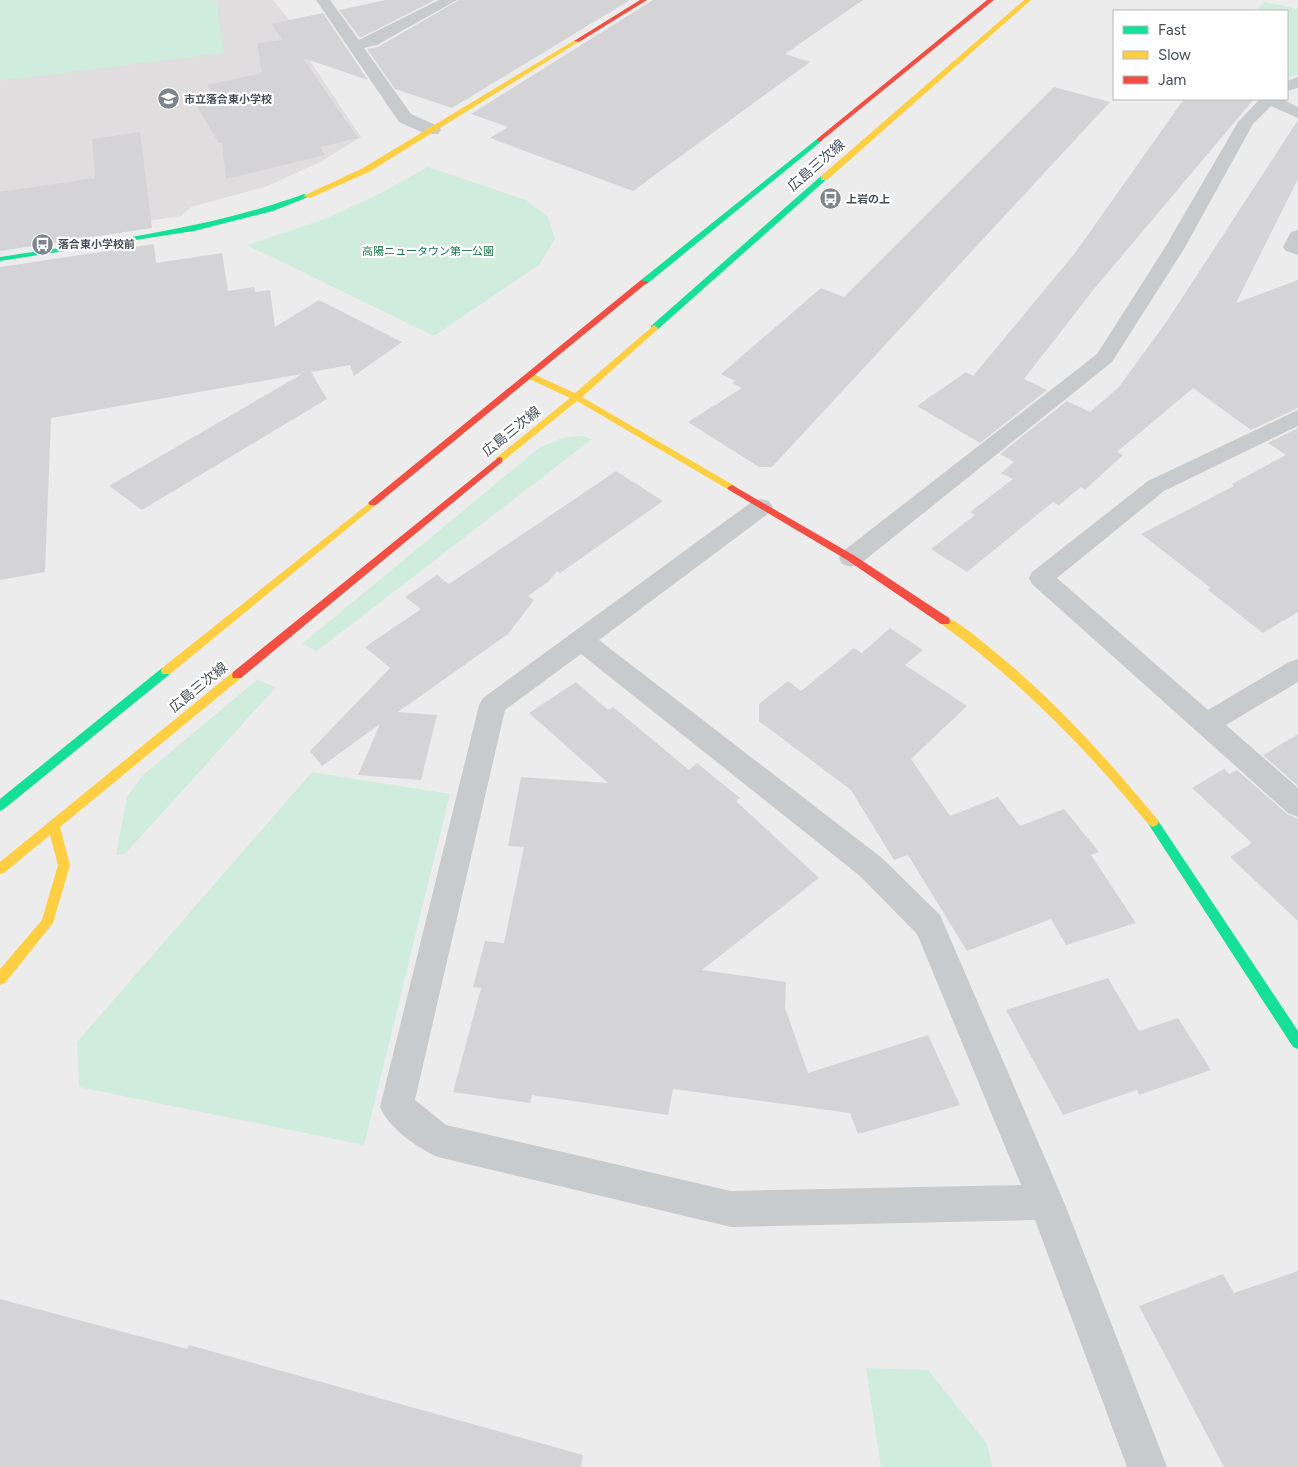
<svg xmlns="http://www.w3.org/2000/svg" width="1298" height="1467" viewBox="0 0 1298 1467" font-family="Figtree,'Noto Sans JP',sans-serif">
<rect width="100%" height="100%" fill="#edecec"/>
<path fill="#dfddde" d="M0 0H273L313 48 310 61 361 137 320 162 268 186 191 207 181 216 0 243Z"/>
<g fill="#d0ecdc">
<path d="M0 0H216L224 53 0 81Z"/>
<path d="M1264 2 1298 9V74L1287 78V11H1255Z"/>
<path d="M428 167 526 200 548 217 555 239 539 265 434 336 247 245 327 218 377 195Z"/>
<path d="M582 436 592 439 317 651 302 644 539 448 562 438Z"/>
<path d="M257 680 276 687 125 854 116 855 127 797 142 776Z"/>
<path d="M312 772 450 794 364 1145 79 1087 77 1042Z"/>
<path d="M866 1368 928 1370 987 1444 992 1467H881Z"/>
</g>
<g fill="#d4d4d6">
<path d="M386 0H435L360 38 339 10Z"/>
<path d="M459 0H630L452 108 395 89 367 49 378 47Z"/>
<path d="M653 0H863L785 54 810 62 633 191 490 138 508 127 471 114Z"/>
<path d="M323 13 368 80 303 58 358 138 320 147 325 155 226 179 222 143H219L192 98 212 93 207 85 262 73 257 43 283 40 271 24Z"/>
<path d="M1054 87 1110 102 772 467H759L688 422 742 388 732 383 735 381 721 374 821 288 844 297Z"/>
<path d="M1184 99H1254L1094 289 1024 379 1047 390 980 443 917 406 966 372 973 376 1075 253Z"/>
<path d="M1298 120V179L1236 303 1298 280V408L1251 430 1193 388 1117 452 1123 455 1085 490 1081 487 1059 505 1053 502 967 572 931 549 975 515 970 512 1013 479 1001 473 1014 462 1000 454 1067 401 1090 412 1119 387 1167 321Z"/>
<path d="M140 132 152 228 0 251V192L95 178 92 139Z"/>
<path d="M154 244 156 263 222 253 228 291 254 287 255 292 270 290 275 327 319 300 402 342 354 376 350 365 311 372 327 399 142 510 109 486 302 374 51 418 45 572 0 580V267Z"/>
<path d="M1298 428V612L1263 633 1208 590 1211 588 1141 534 1234 486 1232 484 1286 455 1268 443Z"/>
<path d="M616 471 663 501 560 573 557 571 548 582 528 596 534 600 508 634 398 712 437 715 421 780 358 775 380 724 322 766 310 751 390 668 365 647 421 609 405 597 437 575 449 584Z"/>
<path d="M890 628 923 650 905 665 967 706 911 759 950 816 998 797 1020 826 1064 809 1099 852 1091 855 1136 923 1066 945 1051 919 967 951 908 855 894 860 851 790 759 721V704L788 681 801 691 854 648 862 653Z"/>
<path d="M576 682 608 710 613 707 689 770 697 763 740 798 736 801 819 878 702 970 786 982 785 1008 808 1073 928 1035 960 1105 858 1134 850 1113 673 1089 668 1115 532 1095 530 1103 453 1092 481 988 473 987 485 941 504 943 524 847 508 846 521 777 608 783 529 713Z"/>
<path d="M1298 734V786L1263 755Z"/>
<path d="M1224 769 1230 774 1237 770 1287 814 1298 819V921L1230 857 1252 843 1192 788Z"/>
<path d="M1108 978 1139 1031 1178 1018 1211 1070 1139 1095 1137 1090 1063 1115 1006 1010Z"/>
<path d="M1298 1271V1467H1224L1139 1306 1223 1274 1234 1293Z"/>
<path d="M0 1299 187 1349 189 1345 583 1455 581 1467H0Z"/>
</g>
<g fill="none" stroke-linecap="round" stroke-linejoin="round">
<g fill="#c8cbcd" fill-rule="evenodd">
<path d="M316 0H330L359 40 439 0H457L377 45 364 48 411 114 438 126 441 130 438 134H426L399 122Z"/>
<path d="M1298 77V88L1287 91V81Z"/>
<path d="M1260 99H1282L1298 107V118L1271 106 1253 124 1184 249 1112 362 860 564 851 567 842 564 839 558 842 552 1097 354 1164 249 1238 122Z"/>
<path d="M1298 230V255L1286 251 1283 247 1291 232Z"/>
<path d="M1298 410V426L1164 491 1057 578 1208 710 1289 662 1298 659V682L1226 725 1298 788V817L1288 813 1032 584 1029 578 1032 572 1148 481Z"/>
<path d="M761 499 769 501 773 507 769 513 599 640 882 858 940 915 1064 1202 1167 1467H1127L1035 1220 731 1227 438 1157C417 1148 389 1128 380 1107L479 705 483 698 753 501ZM581 654 860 876 917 934 1021 1185 731 1191 446 1125 415 1100 505 710Z"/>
</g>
<g fill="#16e098" fill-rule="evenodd">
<path d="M817 139 823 140 647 284H641V280Z"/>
<path d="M821 176 828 178 657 330H651V326Z"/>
<path d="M304 194 311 196 273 211 194 231 0 261V257C104 241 205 230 304 194Z"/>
<path d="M166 667 170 668 171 671 170 674 4 809 0 811V799L162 668Z"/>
<path d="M1153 817 1157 819 1298 1031V1049L1293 1047 1149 825 1147 822 1149 819Z"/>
</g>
<g fill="#ffcf43" fill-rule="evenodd">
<path d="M1024 0H1031L827 180H821V176Z"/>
<path d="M575 40 580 41 369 172 310 198 303 196 363 168Z"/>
<path d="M654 325 658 328 657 330 582 397 735 486V490H729L577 401 502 462H496V458L570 398 527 378V374H533L575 393Z"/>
<path d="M373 500 378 503 376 505 170 674H162L161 671 162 668Z"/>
<path d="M945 617C959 621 977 638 989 647 1052 698 1106 757 1157 819L1159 822 1157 825 1153 827 1149 825C1086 749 1022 682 941 624L940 621Z"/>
<path d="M237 671 242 675 241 678 60 827 70 865 53 923 5 983 0 985V969L42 920 58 865 50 835 4 873 0 874V862L233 672Z"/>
</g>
<g fill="#f24e42" fill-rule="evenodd">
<path d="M640 0H647L579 42 574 41Z"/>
<path d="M987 0H994L821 141H817V139Z"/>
<path d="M641 280 648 282 376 505H370L368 503 370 501Z"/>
<path d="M499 457 502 458V462L241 678H233L232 675 233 672Z"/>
<path d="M732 485 855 556 949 618 950 621 949 624H941L847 560 729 490 727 488Z"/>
</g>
</g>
<defs>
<symbol id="school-disc" viewBox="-11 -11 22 22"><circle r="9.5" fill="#7f858c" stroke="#fff"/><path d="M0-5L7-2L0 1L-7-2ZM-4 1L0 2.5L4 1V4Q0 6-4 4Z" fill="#fff"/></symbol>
<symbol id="bus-disc" viewBox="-11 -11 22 22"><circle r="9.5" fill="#7f858c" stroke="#fff"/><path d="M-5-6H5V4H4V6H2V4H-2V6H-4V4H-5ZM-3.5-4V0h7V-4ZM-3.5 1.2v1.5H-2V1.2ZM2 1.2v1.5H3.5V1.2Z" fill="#fff"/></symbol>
</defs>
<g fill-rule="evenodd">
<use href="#school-disc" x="156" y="86" width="25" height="25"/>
<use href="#bus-disc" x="818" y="186" width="25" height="25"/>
<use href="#bus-disc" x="30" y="232" width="25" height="25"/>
</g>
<g text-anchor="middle" stroke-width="4.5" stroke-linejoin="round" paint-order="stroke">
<g font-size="11" font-weight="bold" fill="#444d58" stroke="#fff" text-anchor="start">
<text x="184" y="103">市立落合東小学校</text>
<text x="846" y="203">上岩の上</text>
<text x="58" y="248">落合東小学校前</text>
</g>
<g font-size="11" fill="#19754b" stroke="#fff">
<text x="428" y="255">高陽ニュータウン第一公園</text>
</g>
<g font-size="14" fill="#444d58" stroke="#fff">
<text transform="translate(816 165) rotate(-41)" y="5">広島三次線</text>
<text transform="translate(511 431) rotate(-39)" y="5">広島三次線</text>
<text transform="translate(198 687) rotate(-39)" y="5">広島三次線</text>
</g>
</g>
<rect x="1113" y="10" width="175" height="90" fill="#ffffff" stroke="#b4b8bc"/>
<rect x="1123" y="26" width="25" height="8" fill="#16e098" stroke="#b4b8bc"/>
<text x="1158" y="35" font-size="15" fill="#444d58">Fast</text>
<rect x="1123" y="51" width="25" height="8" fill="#ffcf43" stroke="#b4b8bc"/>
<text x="1158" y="60" font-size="15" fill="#444d58">Slow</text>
<rect x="1123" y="76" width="25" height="8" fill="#f24e42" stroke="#b4b8bc"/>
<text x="1158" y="85" font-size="15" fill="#444d58">Jam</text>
</svg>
